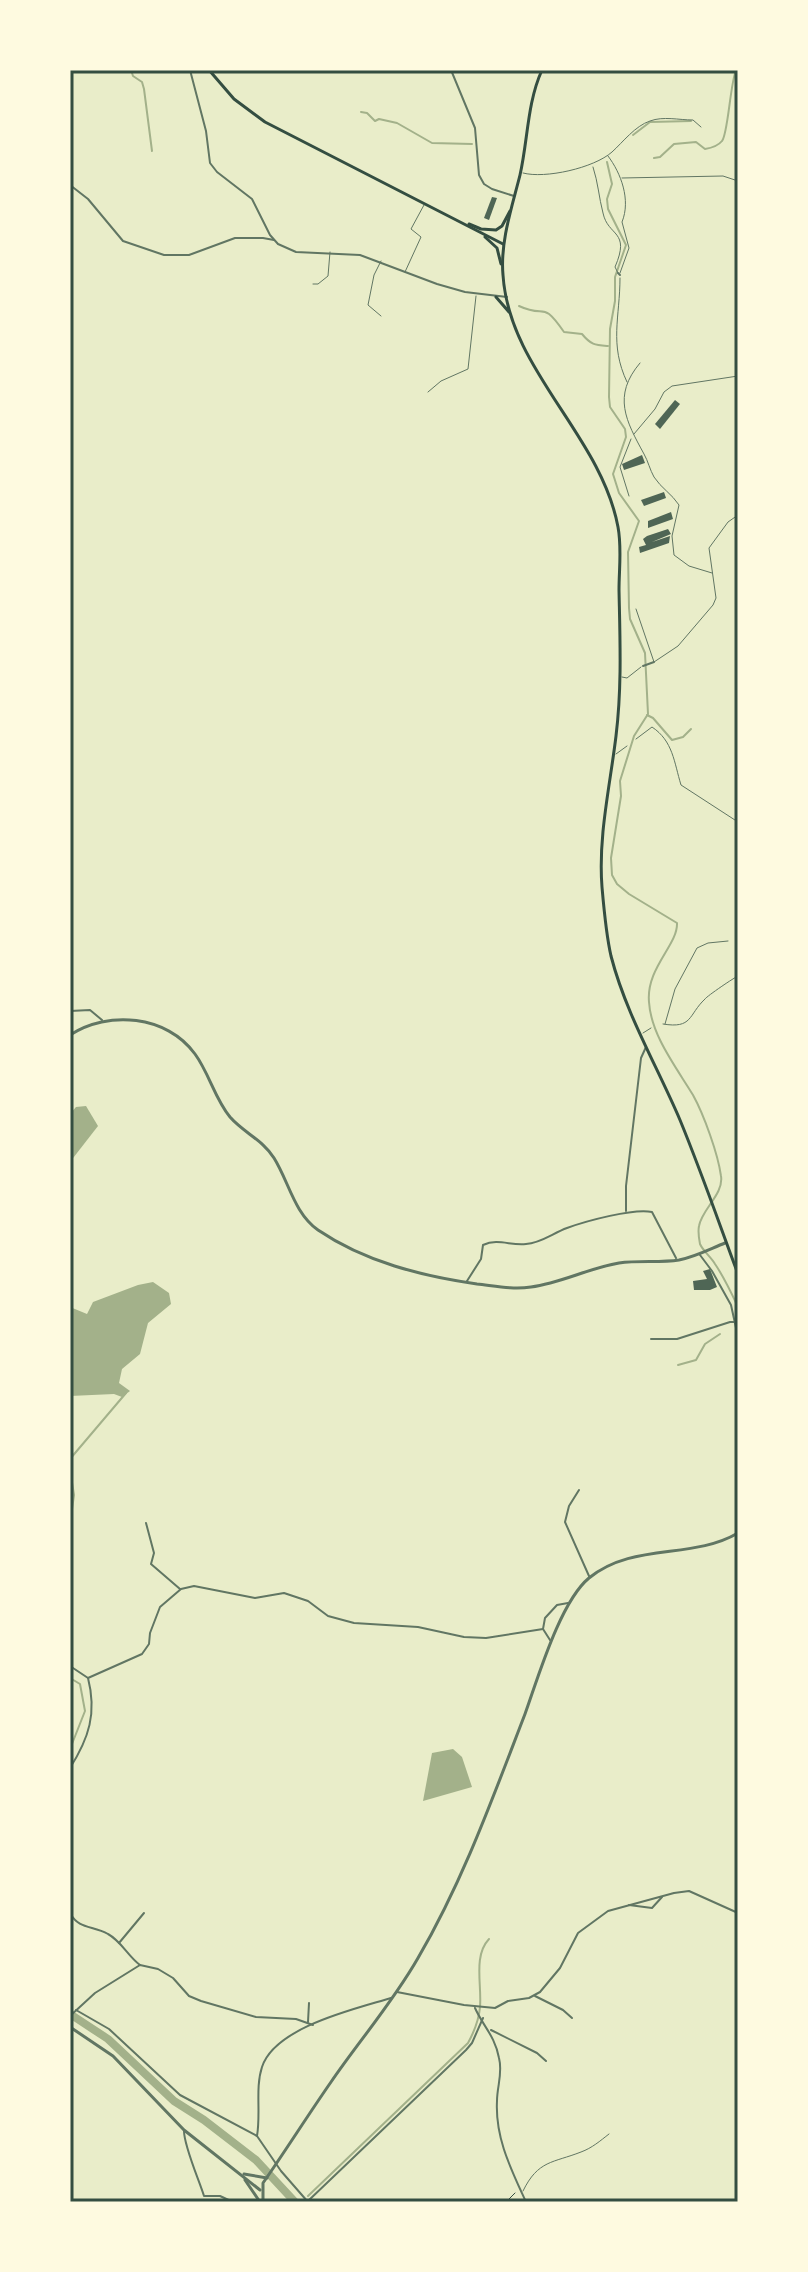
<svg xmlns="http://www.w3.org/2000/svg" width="808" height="2272" viewBox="0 0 808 2272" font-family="Rubik,sans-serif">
<rect width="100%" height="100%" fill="#e9edc9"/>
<g fill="#a3b18a">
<path d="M86 1106 98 1126 70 1162V1114L76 1107Z"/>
<path d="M153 1282 169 1293 171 1304 148 1323 140 1354 122 1369 119 1383 130 1391 122 1397 114 1394 70 1396V1307L87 1314 93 1302 138 1285Z"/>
<path d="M453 1749 462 1757 472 1787 423 1801 432 1753Z"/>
</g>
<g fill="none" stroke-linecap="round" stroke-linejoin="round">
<g stroke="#a3b18a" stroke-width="2">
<path d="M131 70 133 76 142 82 144 89 152 151"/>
<path d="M361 112 367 113 375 121 379 119 397 123 432 143 472 144"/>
<path d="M633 135 650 122 691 121"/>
<path d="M654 158 660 157 674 144 696 142 705 149C711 148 718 146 722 141 728 134 730 85 736 70"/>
<path d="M607 162 612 184 607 199 608 209 626 245 615 277V301L610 329 609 397 610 407 625 429 626 437 613 474 619 493 639 521 628 552 629 608 630 619 645 653 648 714 634 736 620 781 621 796 611 858 612 875 617 884 629 894 677 923C678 945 646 968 649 1002 651 1035 676 1067 693 1095 704 1115 718 1154 721 1176 724 1194 702 1209 699 1226 698 1231 699 1239 700 1244 703 1251 711 1257 715 1264 724 1277 731 1292 738 1307"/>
<path d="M519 306C547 319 541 299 564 332L582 334C591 345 595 345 608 346"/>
<path d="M647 715 653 718 672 740 683 737 691 729"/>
<path d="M678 1365 696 1360 705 1344 720 1334"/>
<path d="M70 1459 126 1393"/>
<path d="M70 1470 74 1495 70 1523"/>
<path d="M70 1678 80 1684 85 1711 70 1749"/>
<path d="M308 2196 468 2043C474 2032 479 2019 480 2007 482 1985 473 1956 489 1939"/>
<path d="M302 2202 303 2201"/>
</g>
<path stroke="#a3b18a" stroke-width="8" d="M70 2014 108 2039 174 2101 204 2120 256 2160 295 2202"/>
</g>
<g fill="#4f6655">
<path d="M492 197 497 198 489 220 484 218Z"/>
<path d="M675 400 680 404 660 429 655 424Z"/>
<path d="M642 455 645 463 624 470 622 464Z"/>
<path d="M664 492 666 498 644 506 641 500Z"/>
<path d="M671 512 673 519 648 528V521Z"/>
<path d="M668 529 671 534 652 542 670 536 669 543 640 553 639 547 646 545 643 539 647 536Z"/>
<path d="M710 1269 717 1287 710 1290H694L693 1281 707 1279 703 1271Z"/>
</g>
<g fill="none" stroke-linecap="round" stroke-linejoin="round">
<path stroke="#344e41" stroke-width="1" d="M506 2202 515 2193"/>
<g stroke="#617663" stroke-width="1">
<path d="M608 156C621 173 631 200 622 222L629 248 620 273"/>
<path d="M593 167C598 182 599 198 603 213 608 237 631 230 615 267L618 273"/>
<path d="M523 173C545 179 594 168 612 152 623 142 635 126 650 121 663 116 679 120 693 120L701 127"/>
<path d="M622 178 723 176 738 181"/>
<path d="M381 261 374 275 368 305 381 316"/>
<path d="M405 272 421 237 411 229 424 205"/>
<path d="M620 278C620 317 609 344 627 382"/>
<path d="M313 284H318L328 276 330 252"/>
<path d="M640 363C612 396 626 421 644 454 648 461 650 470 654 477 661 488 672 494 679 505L672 536 674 555 689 566 712 573"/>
<path d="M428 392 441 381 468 369 476 296"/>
<path d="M634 434 655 409 664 392 672 386 738 376"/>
<path d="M629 496 620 467 631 439"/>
<path d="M636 609 654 662 678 646 713 605 716 598 709 548 728 522 738 515"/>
<path d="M622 677 627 678 641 667"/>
<path d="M636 739 652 727C673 741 674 762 681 785L738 822"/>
<path d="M616 754 627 746"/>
<path d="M663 1024C693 1029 688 1015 705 999 707 996 735 977 738 976"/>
<path d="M665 1024 675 989 697 948 708 943 728 941"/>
<path d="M643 1033 651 1028"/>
<path d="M523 2191C538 2160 553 2163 581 2152 592 2148 600 2141 609 2134"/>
</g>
<g stroke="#617663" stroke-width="2">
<path d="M190 70 206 131 210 163 217 172 252 199 270 235 278 244 296 252 360 255 437 284 465 292 507 297"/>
<path d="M451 70 475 128 479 175 484 184 492 189 514 196"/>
<path d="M70 185 88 199 123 241 164 255H189L235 238H263L274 240"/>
<path d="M618 273 620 275"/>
<path d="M643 666 654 662"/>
<path d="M70 1011 90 1010 102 1020"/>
<path d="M626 1211V1186L641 1058 646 1047"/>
<path d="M700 1255 712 1271 731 1305 738 1337"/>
<path d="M467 1281 481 1259 483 1245C498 1238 511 1246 526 1244 541 1243 553 1233 567 1228 586 1221 634 1208 652 1212L676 1258"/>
<path d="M651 1339H677L730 1322H738"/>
<path d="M579 1490 569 1506 565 1522 589 1576"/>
<path d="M146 1523 154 1553 151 1564 180 1589"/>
<path d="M550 1640 543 1629 545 1618 557 1605 568 1603"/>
<path d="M70 1666 88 1678C97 1713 89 1738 70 1768"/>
<path d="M88 1678 142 1654 149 1644 150 1633 160 1607 181 1589 194 1586 255 1598 284 1593 308 1601 328 1616 354 1623 418 1627 464 1637 486 1638 543 1629"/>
<path d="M629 1905 652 1908 662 1897"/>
<path d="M70 1913C79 1930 93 1925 108 1934 121 1941 128 1956 140 1965"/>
<path d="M119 1943 144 1913"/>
<path d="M397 1992 464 2005 495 2008 508 2001 529 1998 540 1992 560 1968 578 1933 608 1911 674 1893 689 1891 738 1913"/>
<path d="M535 1996 563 2010 572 2018"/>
<path d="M475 2008C483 2026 495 2036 499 2058 503 2073 497 2086 497 2101 495 2138 511 2169 526 2202"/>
<path d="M76 2010 109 2029 180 2095 257 2136 281 2171 308 2202"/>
<path d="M70 2016 95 1993 140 1965 158 1969 173 1978 189 1996 201 2001 256 2017 296 2019 313 2025"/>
<path d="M308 2022 309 2003"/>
<path d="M491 2030 537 2053 546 2061"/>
<path d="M184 2131C184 2146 199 2180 204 2196H220L233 2202"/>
<path d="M257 2136C261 2113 255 2088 262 2067 275 2027 355 2009 391 1998"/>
<path d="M308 2201 466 2050 472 2043 483 2018"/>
</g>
<g stroke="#617663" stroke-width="3">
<path d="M70 1035C108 1010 167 1015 195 1054 209 1073 215 1099 230 1117 244 1133 263 1140 274 1158 289 1182 294 1213 318 1230 365 1262 422 1276 477 1284 495 1286 513 1290 531 1287 561 1283 589 1268 619 1263 639 1260 660 1263 679 1260 695 1257 710 1249 725 1243"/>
<path d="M70 2027 113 2056 184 2130 260 2190"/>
<path d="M244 2174 267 2178"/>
<path d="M245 2180 260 2202"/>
<path d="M263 2202V2183C286 2150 308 2115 331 2082 359 2041 393 2002 418 1958 463 1881 493 1797 525 1714 538 1678 560 1602 589 1578 633 1542 692 1560 738 1533"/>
</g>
<g stroke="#344e41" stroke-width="3">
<path d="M209 70 234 99 265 122 503 244"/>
<path d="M542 70C527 103 528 140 520 175 512 207 500 242 503 275 509 370 601 435 618 527 622 548 619 569 619 590 620 639 622 687 616 736 610 786 598 837 602 887 604 910 606 934 611 956 626 1014 657 1066 680 1120 701 1171 719 1223 738 1274"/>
<path d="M469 224 481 229 496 230 502 226 510 211"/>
<path d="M485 237 497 248 501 264"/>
<path d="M496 297 509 312"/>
</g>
</g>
<rect width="808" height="2272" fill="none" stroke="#fefae0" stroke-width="144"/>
<rect x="72" y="72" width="664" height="2128" fill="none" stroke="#344e41" stroke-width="3"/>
</svg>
